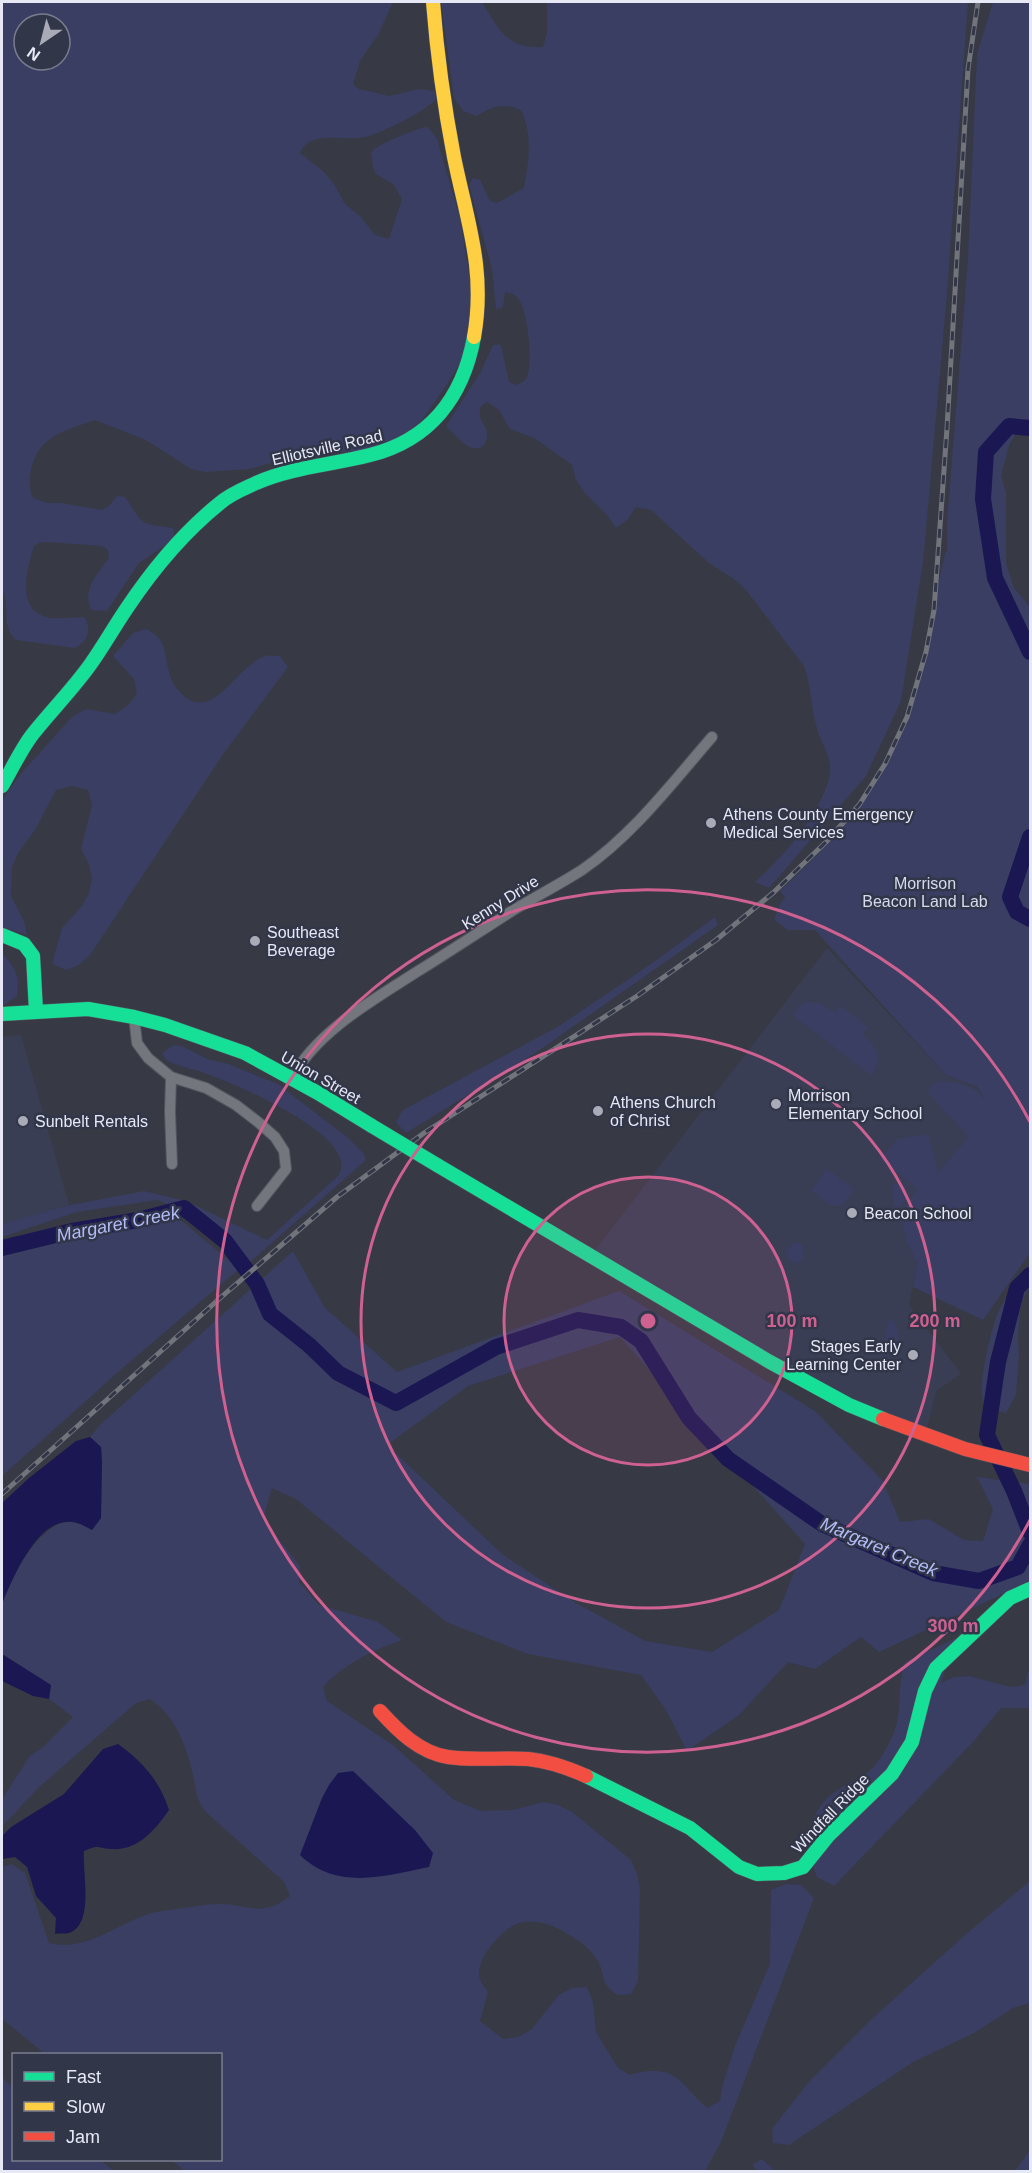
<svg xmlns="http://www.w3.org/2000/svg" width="1032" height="2173" viewBox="0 0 1032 2173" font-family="Helvetica,sans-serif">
<rect width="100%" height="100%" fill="#373a44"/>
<g fill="#3a3e55">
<path d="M827 948 946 1075 977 1088 996 1115 903 1223 906 1241 917 1263 909 1305 961 1374 936 1391 927 1428 882 1413 814 1379 593 1253Z"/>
<path d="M21 1035 69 1205 2 1225V1037Z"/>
</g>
<g fill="#3a3e62" fill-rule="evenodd">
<path d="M2 2H393L378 35 360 61 353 84 359 89 389 96 419 89 435 91 436 99C426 111 380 134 365 137 344 142 310 129 300 153L324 172 334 184 345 204 361 217 375 235 389 239 402 199 393 184 376 174 373 167 371 152C379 144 416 128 428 127L437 139 460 218 472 293 466 350 463 357 448 383 422 420 402 439 372 450 300 455 249 469 205 472 191 469 146 440 95 420C66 430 38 436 31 470 29 480 29 488 33 498L47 503H62L101 510 108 507 117 496 125 497C145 526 137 523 173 528L174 536 170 542 139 563 107 611 92 610C80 592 98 573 109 558L108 550 102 546 48 542H41L34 546C28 567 15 608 46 617 57 620 73 617 84 617 93 629 87 642 75 648L16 640C0 626 11 606 2 589ZM24 24H60V60H24Z"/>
<path d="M441 2H482C499 29 506 49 543 47L547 33V2H968L947 294 923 562 901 701 866 776 769 888 755 882C783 856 807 830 823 795 826 787 831 777 830 768 830 754 819 739 816 725 811 705 811 685 804 666L746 590 734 579 709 563 651 510 636 507 628 519 616 528 607 515 585 493 576 480 572 465 536 439 510 429 499 410 487 402 481 406C476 422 486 421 487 433 488 437 486 440 485 443 474 460 454 433 446 426L480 373 493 345H501L509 382 516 385C521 383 525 382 527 377 533 361 528 311 518 298 515 294 510 293 505 292L503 307 496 309 492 269 469 185 473 178 480 180 490 201 497 203 524 188C529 161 533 135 521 110 502 103 494 105 477 116L463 111 454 98Z"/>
<path d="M993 2H1030V418L1017 432 1009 445 1001 476 1006 492V563L1014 588 1030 607V1253L983 1320 913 1287 917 1263 906 1241 903 1223 897 1218 918 1189 880 1160 897 1139 928 1134 938 1171 934 1178 969 1137 929 1094V1088C939 1077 958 1082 970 1088 976 1090 981 1097 985 1099L977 1087 946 1075 815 930H788L774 920 780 904 785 897 780 891 817 855 859 805 908 722 945 553 947 551V523L968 259 977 54Z"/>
<path d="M146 629C150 631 155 634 158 637 171 652 162 677 183 695 189 701 194 703 204 702 223 700 245 661 266 656 270 655 276 656 280 656L288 667 224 753 90 955 79 965 66 970 52 964 62 928 82 906 89 893 92 878 88 862 81 849 92 805 88 790 72 786 56 790 35 830 18 853 12 867 11 896 24 921 27 935 2 927V800L19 776 72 717 86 709 115 714 128 705 137 694 134 679 113 656 133 633Z"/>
<path d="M715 917 718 925 531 1056 406 1133 396 1122 403 1110 559 1026 651 964Z"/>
<path d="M2 954C17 968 19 976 17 996L2 1006Z"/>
<path d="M808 1002 819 1003 835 1013 840 1006 868 1027 862 1035C877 1046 883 1059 871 1075L793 1015 800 1006Z"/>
<path d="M174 1045 182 1046 207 1059 228 1064 278 1084 348 1138 364 1154 366 1160 250 1262 215 1238 191 1214 157 1200 77 1212 2 1237V1224L66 1206 144 1191 186 1201 267 1240 338 1176C341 1170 343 1165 340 1158 330 1126 241 1086 210 1075 195 1069 180 1067 166 1060L162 1053Z"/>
<path d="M826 1169 852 1187 853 1191 842 1205 832 1206 812 1190Z"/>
<path d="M905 1183 907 1199 895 1212 892 1185Z"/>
<path d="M170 1211 239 1269 126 1365 2 1476V1253Z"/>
<path d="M794 1242 802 1244 804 1259 795 1264 788 1257V1249Z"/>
<path d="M293 1251 325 1308 397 1372 619 1291 815 1411 883 1481 900 1522 929 1519 964 1540 983 1541 993 1509 977 1477 1030 1484V1581L879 1652 861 1637 815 1669 788 1662 739 1715 687 1751 666 1710 641 1675 528 1654 446 1622 296 1499 272 1488 263 1519 300 1566 299 1582 319 1605 378 1622 402 1640C373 1650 344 1664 323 1687L327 1701 394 1746 454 1800 481 1811 513 1810 543 1802 558 1805 572 1812 631 1860 637 1874 640 1889 638 1981 631 1994 617 1995C599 1981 606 1978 598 1961 590 1946 565 1931 550 1925 542 1922 531 1921 523 1922 504 1925 477 1957 479 1976 480 1982 485 1987 488 1992L480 2021 503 2039 518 2037 531 2030 559 1995 572 1988 587 1987 593 2002 596 2032 618 2068 630 2075C674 2062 678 2081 707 2108L720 2101 722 2087 735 2046 770 1964 771 1890 786 1884 801 1885 814 1898 721 2142 705 2171H185L171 2160H220V2054H45L2 2019V1867L12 1864 25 1873 49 1943C93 1953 122 1917 161 1911 179 1909 198 1905 216 1904 247 1903 262 1919 290 1896L284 1882 207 1813C195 1798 197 1792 193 1775 187 1747 175 1715 150 1699L136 1703 38 1788 2 1827V1799L30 1756 42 1748 73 1717 49 1699 51 1685 2 1654C1 1641 0 1616 2 1603 8 1579 37 1531 62 1523 73 1520 83 1525 92 1530L101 1518 102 1461 101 1447 90 1437 100 1425ZM620 1337 805 1544 779 1610 712 1652 645 1641 576 1603 503 1555 387 1445 468 1386Z"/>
<path d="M1030 1265V1283L1020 1306 1018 1338 1019 1355 1016 1395 1006 1413C999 1411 990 1410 985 1404 975 1392 992 1325 999 1310 1006 1295 1021 1280 1030 1265Z"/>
<path d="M893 1319 899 1336 897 1339 902 1345 881 1360C881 1347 887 1337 887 1324Z"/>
<path d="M956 1638 941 1683 954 1677 969 1676 1010 1687 1025 1685 1030 1665V1708H1001L972 1743 834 1886 817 1877 805 1844C810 1829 814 1813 824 1802 834 1790 850 1783 863 1776 875 1768 885 1752 891 1739 904 1715 896 1687 905 1662Z"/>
<path d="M1030 1881V2003L1013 2008 974 2033 913 2062 789 2145 773 2143 772 2129 807 2084 874 2017 965 1935Z"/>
<path d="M2 2077 13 2088 14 2160H100L114 2171H2Z"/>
<path d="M1030 2150V2171H1015Z"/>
<path d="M762 2159 775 2171H758L752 2165Z"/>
</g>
<g fill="#1b1753">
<path d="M90 1437 101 1447 102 1461 101 1518 92 1530C83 1525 76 1521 66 1522 35 1524 12 1580 2 1604V1503L29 1478 76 1441Z"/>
<path d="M2 1652V1654L51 1685 49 1699 33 1696 2 1681Z"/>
<path d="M118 1744C142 1761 160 1781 169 1810 155 1830 138 1851 111 1849 96 1848 100 1844 84 1851 82 1872 95 1924 69 1933 65 1934 59 1933 55 1934L56 1918 36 1896 27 1867 15 1857 2 1859V1836L11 1827 64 1794 103 1749Z"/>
<path d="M353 1771 415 1830 433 1853 429 1867C384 1876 337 1891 300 1855L322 1798 329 1785 338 1773Z"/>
</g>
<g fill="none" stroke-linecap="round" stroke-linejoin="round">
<g stroke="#1b1753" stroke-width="16">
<path d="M1030 428 1009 426 986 452 983 499 995 578 1030 652"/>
<path d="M1030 837 1010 897 1017 912 1030 919"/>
<path d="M2 1248 72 1231 138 1220 184 1208 225 1241 257 1284 270 1314 309 1345 338 1373 396 1403 496 1347 578 1320 621 1327 641 1341 689 1418 728 1459 822 1524 933 1573 979 1581 1018 1567 1030 1545"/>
<path d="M1030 1275 1017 1288 998 1362 987 1435 1014 1491 1030 1532"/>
</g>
<defs>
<g id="street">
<path d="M134 1017 137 1043 148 1058 171 1077 206 1088 236 1105 258 1122 275 1137 284 1151 286 1169 257 1206"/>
<path d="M171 1077 170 1112 172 1164"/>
<path d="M292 1078C316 1032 373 1000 415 973 449 952 482 930 515 909 537 896 560 884 582 870 633 835 672 783 712 737"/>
</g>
<g id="fast">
<path d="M2 786C12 769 20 751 32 735 51 711 72 690 90 665 103 647 114 627 127 608 153 569 184 532 220 503 230 494 243 489 256 483 293 467 331 465 370 455 430 440 463 397 474 337"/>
<path d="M2 935 24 944 33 956 36 1011"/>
<path d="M2 1014 88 1009 134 1017 165 1025 245 1053 318 1093 372 1126"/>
<path d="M437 1165 770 1362 849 1405 883 1419"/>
<path d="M586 1776 690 1828 739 1867 757 1874 784 1873 803 1867 828 1836 892 1774 912 1742 925 1691 936 1668 1010 1598 1030 1589"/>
</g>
<path id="slow" d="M433 2C437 54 444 105 454 157 467 221 486 270 474 337"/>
<g id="jam">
<path d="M883 1419 965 1449 1030 1465"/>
<path d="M380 1711C398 1731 420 1753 448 1757 474 1761 502 1757 528 1759 548 1761 568 1768 586 1776"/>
</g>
</defs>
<use href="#street" stroke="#53565f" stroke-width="12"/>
<use href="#fast" stroke="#53565f" stroke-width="15"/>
<use href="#slow" stroke="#53565f" stroke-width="15"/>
<use href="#jam" stroke="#53565f" stroke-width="15"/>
<use href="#street" stroke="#73767d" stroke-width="10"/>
<use href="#fast" stroke="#16e098" stroke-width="14"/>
<use href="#slow" stroke="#ffcf43" stroke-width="14"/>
<use href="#jam" stroke="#f24e42" stroke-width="14"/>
<defs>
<path id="rail" d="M2 1494 219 1299 337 1197 424 1133 637 996 716 940 774 892 826 842 859 805 885 764 907 717 926 652 934 610 947 428 968 69 978 2"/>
</defs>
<use href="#rail" stroke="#72747c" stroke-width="5"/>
<use href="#rail" stroke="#323649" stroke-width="3" stroke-dasharray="9" stroke-linecap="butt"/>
<defs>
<path id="fast-bridge" d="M372 1126 437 1165"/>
</defs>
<use href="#fast-bridge" stroke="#53565f" stroke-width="15" stroke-linecap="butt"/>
<use href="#fast-bridge" stroke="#16e098" stroke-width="14"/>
</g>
<circle cx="648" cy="1321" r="144" fill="#cf6191" fill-opacity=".12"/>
<g fill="none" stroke="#cf6191" stroke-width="3">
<circle cx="648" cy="1321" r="144"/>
<circle cx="648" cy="1321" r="287"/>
<path d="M1030 1520A431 431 0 1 1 1030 1122"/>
</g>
<g fill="#a9abb7" stroke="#323649" stroke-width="2">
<circle cx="711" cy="823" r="6"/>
<circle cx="255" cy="941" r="6"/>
<circle cx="776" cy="1104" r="6"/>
<circle cx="598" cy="1111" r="6"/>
<circle cx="23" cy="1121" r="6"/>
<circle cx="852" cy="1213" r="6"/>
<circle cx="913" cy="1355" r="6"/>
</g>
<g text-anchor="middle" stroke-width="5" stroke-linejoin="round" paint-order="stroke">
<g font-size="16" fill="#e6e8f5" stroke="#323649">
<text transform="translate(327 447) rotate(-13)" y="6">Elliotsville Road</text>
<text transform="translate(500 902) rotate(-32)" y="6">Kenny Drive</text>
<text transform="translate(321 1077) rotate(30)" y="6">Union Street</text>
<text transform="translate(830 1813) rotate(-46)" y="6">Windfall Ridge</text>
</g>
<g font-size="16" fill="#e6e8f5" stroke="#323649" text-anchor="start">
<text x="723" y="820">Athens County Emergency<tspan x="723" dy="18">Medical Services</tspan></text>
<text x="267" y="938">Southeast<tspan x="267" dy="18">Beverage</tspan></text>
<text x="788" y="1101">Morrison<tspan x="788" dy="18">Elementary School</tspan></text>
<text x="610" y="1108">Athens Church<tspan x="610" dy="18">of Christ</tspan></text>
<text x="35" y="1127">Sunbelt Rentals</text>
<text x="864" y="1219">Beacon School</text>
<text x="901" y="1352" text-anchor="end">Stages Early<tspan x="901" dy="18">Learning Center</tspan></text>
</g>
<g font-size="16" fill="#d6daee" stroke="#323649">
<text x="925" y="889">Morrison<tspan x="925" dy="18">Beacon Land Lab</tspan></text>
</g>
<g font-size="18" font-style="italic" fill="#b2bcf8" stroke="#323649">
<text transform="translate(118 1224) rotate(-11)" y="6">Margaret Creek</text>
<text transform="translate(879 1547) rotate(23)" y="6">Margaret Creek</text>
</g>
</g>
<circle cx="648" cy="1321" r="9" fill="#cf6191" stroke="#323649" stroke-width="3"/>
<g font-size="18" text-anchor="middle" font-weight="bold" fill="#cf6191" stroke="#323649" stroke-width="5" stroke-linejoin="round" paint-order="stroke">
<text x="792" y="1327">100 m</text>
<text x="935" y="1327">200 m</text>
<text x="953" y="1632">300 m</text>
</g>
<rect width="1032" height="2173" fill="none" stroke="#e6e8f5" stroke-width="6"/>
<rect x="12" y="2053" width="210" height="108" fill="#323649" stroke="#7a7d8e" stroke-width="1.5"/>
<rect x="24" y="2072" width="30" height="9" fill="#16e098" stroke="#7a7d8e" stroke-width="1.5"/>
<text x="66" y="2083" font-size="18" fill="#e6e8f5">Fast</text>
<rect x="24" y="2102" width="30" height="9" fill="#ffcf43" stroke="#7a7d8e" stroke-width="1.5"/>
<text x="66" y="2113" font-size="18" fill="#e6e8f5">Slow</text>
<rect x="24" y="2132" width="30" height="9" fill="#f24e42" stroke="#7a7d8e" stroke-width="1.5"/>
<text x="66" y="2143" font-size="18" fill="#e6e8f5">Jam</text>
<g transform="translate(42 42) rotate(215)"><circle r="28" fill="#323649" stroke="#7a7d8e" stroke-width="1.5"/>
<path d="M0-4.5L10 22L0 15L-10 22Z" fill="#a9abb7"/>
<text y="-9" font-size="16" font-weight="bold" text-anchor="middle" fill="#e6e8f5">N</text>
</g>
</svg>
